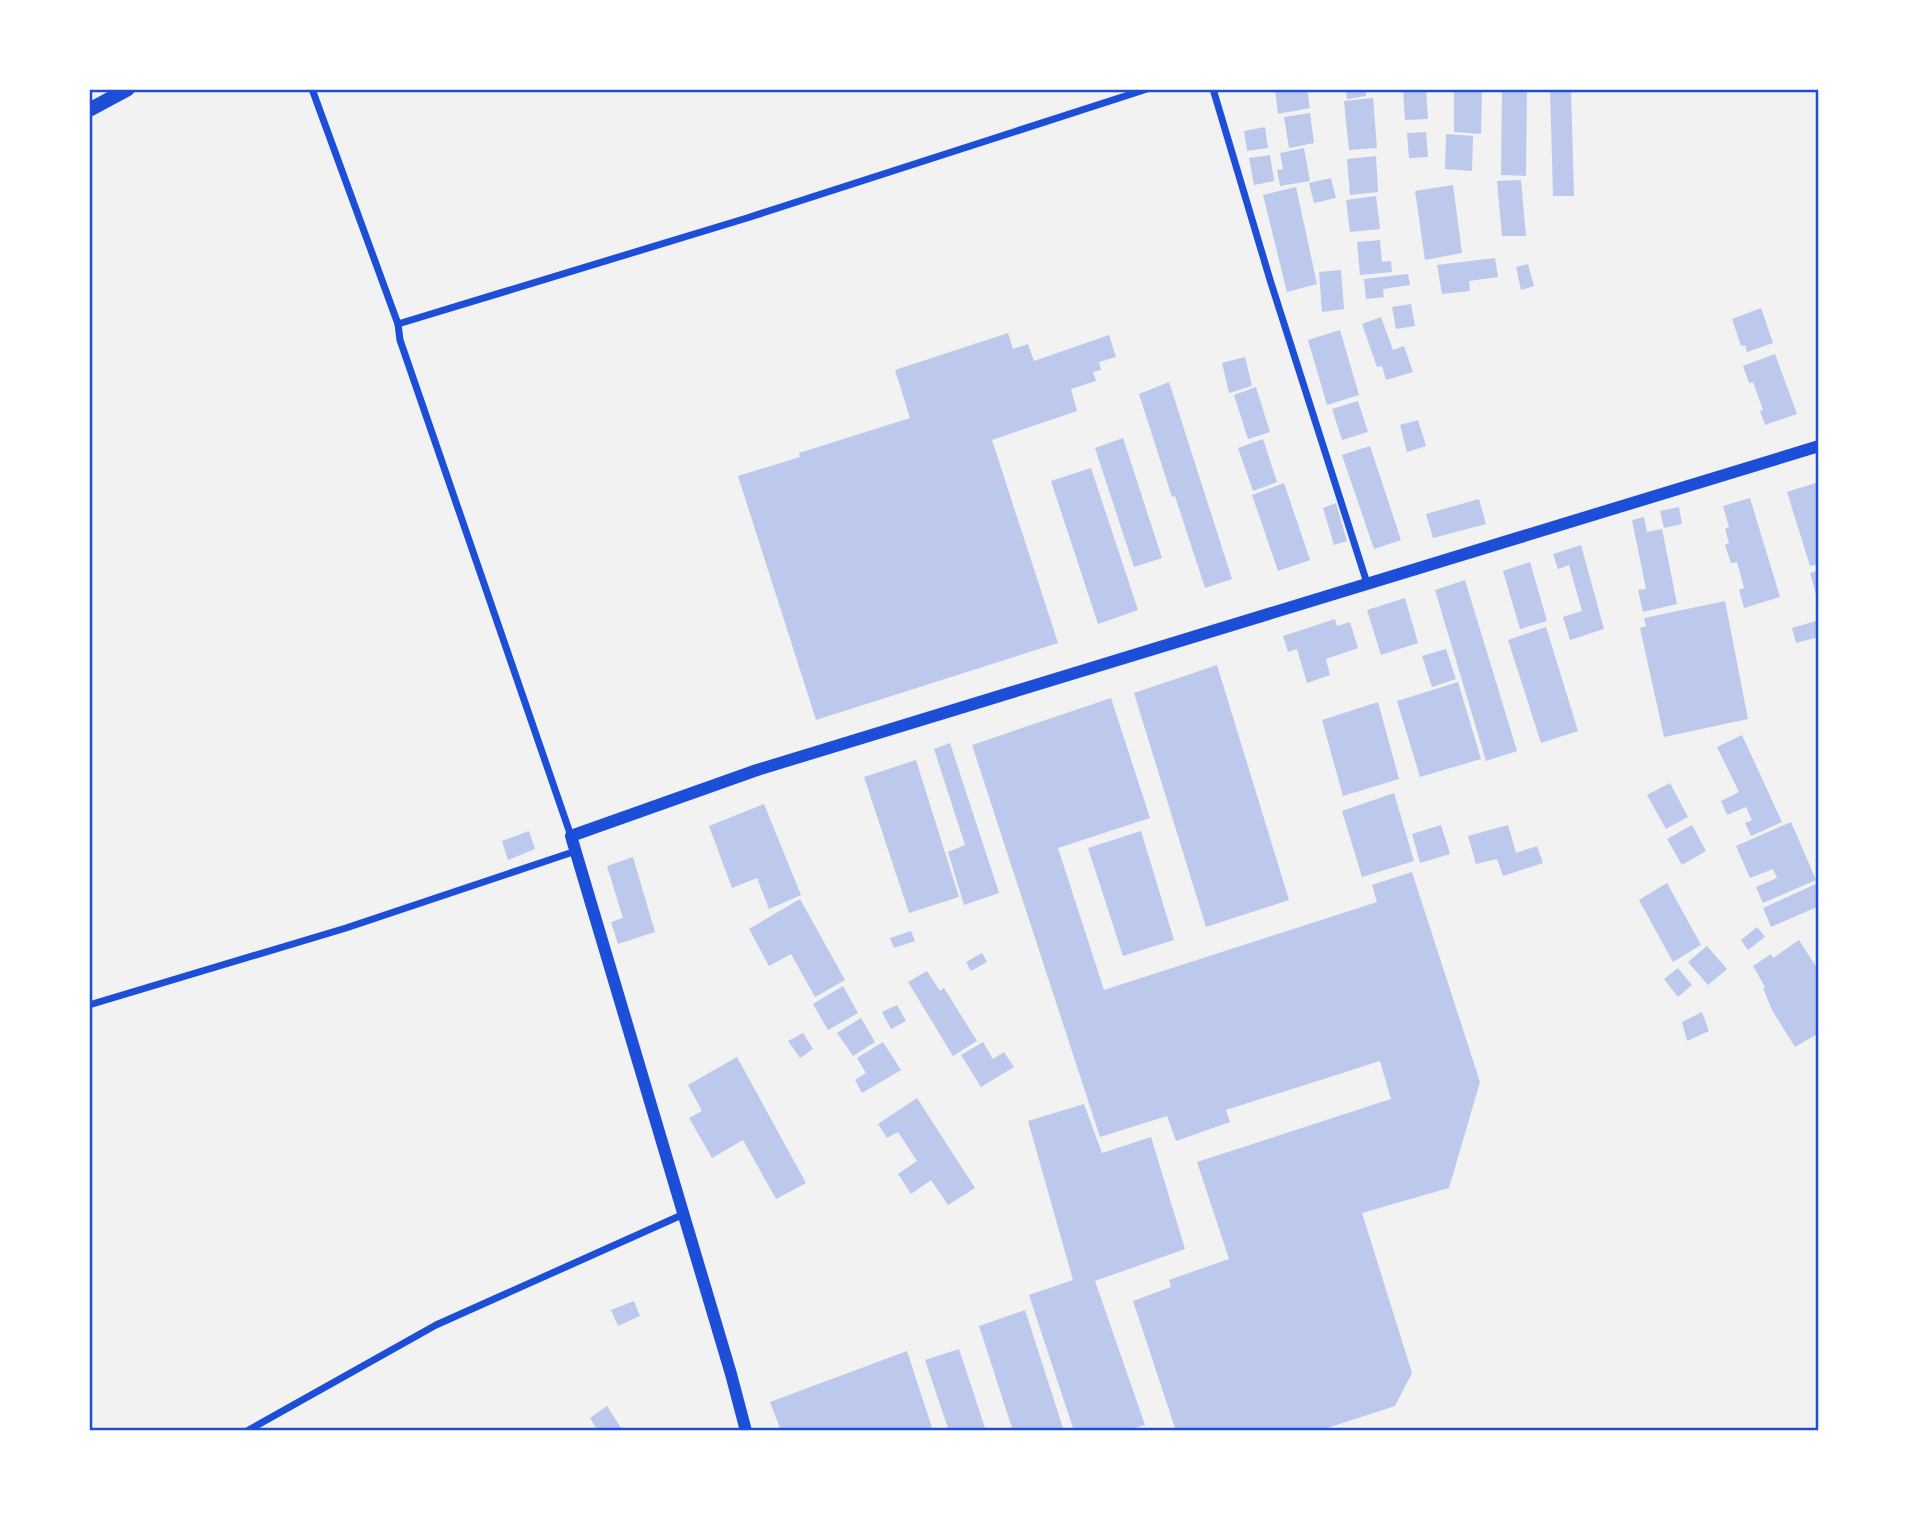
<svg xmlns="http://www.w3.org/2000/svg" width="1908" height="1520" viewBox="0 0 1908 1520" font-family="Raleway,sans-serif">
<rect width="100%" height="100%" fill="#f2f2f2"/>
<g fill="#bdc9ec">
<path d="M1275 89H1307L1310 108 1278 114Z"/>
<path d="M1346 89H1366V96L1347 99Z"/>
<path d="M1403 89H1426L1428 119 1405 120Z"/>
<path d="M1454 89H1482L1481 134 1454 132Z"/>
<path d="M1502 89H1527L1526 176 1501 175Z"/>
<path d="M1550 89H1571L1574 196H1553Z"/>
<path d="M1373 98 1377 148 1349 150 1344 101Z"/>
<path d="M1310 113 1314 143 1289 148 1284 117Z"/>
<path d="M1265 127 1268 148 1247 151 1244 131Z"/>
<path d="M1426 132 1428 157 1409 158 1407 133Z"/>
<path d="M1446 134 1473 136 1472 171 1445 169Z"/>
<path d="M1304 148 1310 181 1280 186 1277 170 1283 169 1280 153Z"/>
<path d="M1270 155 1274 181 1254 185 1249 158Z"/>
<path d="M1376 156 1378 192 1350 195 1347 159Z"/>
<path d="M1331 178 1336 198 1314 203 1309 183Z"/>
<path d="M1521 180 1526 236H1502L1497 181Z"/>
<path d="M1453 185 1462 253 1425 260 1415 191Z"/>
<path d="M1296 187 1317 284 1287 292 1263 195Z"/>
<path d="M1376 196 1380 229 1350 232 1346 200Z"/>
<path d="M1380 240 1382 262 1391 261 1392 272 1360 275 1357 242Z"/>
<path d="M1495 258 1498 277 1469 281 1470 291 1442 294 1437 265Z"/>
<path d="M1528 264 1534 286 1521 290 1516 267Z"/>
<path d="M1341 270 1344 309 1322 312 1319 272Z"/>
<path d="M1408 274 1410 285 1383 289 1384 297 1366 299 1364 279Z"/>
<path d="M1411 304 1415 326 1396 329 1392 307Z"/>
<path d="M1761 308 1773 343 1747 352 1745 345 1741 346 1732 319Z"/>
<path d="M1381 317 1393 350 1404 346 1413 372 1386 380 1382 366 1377 367 1362 324Z"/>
<path d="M1340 330 1359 395 1327 405 1308 340Z"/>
<path d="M1008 333 1013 349 1028 344 1034 361 1109 335 1116 357 1099 362 1101 370 1093 372 1096 381 1071 389 1077 411 992 440 1058 643 816 720 738 476 800 457 799 453 910 418 895 370Z"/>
<path d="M1775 354 1797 414 1765 425 1760 411 1763 410 1753 382 1749 383 1743 366Z"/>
<path d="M1245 357 1252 386 1229 393 1222 363Z"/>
<path d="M1169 382 1232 579 1205 588 1175 496 1172 497 1139 394Z"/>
<path d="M1256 387 1270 432 1248 439 1234 395Z"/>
<path d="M1358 401 1368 432 1342 440 1332 409Z"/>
<path d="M1418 420 1426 446 1407 452 1400 425Z"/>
<path d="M1123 438 1162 558 1134 567 1095 448Z"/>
<path d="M1263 439 1277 482 1253 491 1238 448Z"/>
<path d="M1370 446 1401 540 1374 549 1342 455Z"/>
<path d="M1091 468 1138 610 1098 624 1051 481Z"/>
<path d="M1819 482V564L1810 566 1787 492Z"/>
<path d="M1284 483 1310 560 1278 571 1252 495Z"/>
<path d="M1750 498 1780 597 1744 608 1739 590 1744 588 1737 562 1731 563 1725 545 1729 543 1725 529 1729 527 1723 506Z"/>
<path d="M1479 499 1486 524 1433 538 1426 514Z"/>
<path d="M1336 503 1347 541 1334 545 1323 508Z"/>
<path d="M1679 507 1682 524 1664 528 1660 511Z"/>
<path d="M1644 517 1647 532 1662 529 1677 604 1643 612 1638 590 1646 589 1632 520Z"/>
<path d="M1581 545 1604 629 1570 640 1563 617 1582 611 1569 565 1558 569 1553 554Z"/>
<path d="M1530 562 1547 621 1520 629 1503 571Z"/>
<path d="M1819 570V601H1818L1810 573Z"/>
<path d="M1465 580 1517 751 1486 761 1435 590Z"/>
<path d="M1405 598 1418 643 1381 655 1367 610Z"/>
<path d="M1725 601 1748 719 1664 737 1640 628 1646 626 1644 618Z"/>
<path d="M1335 619 1337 626 1350 622 1358 648 1326 659 1330 675 1307 683 1297 649 1288 652 1283 636Z"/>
<path d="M1819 620V637L1796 643 1792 628Z"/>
<path d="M1546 627 1578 731 1541 743 1508 640Z"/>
<path d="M1446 649 1456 679 1432 687 1422 656Z"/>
<path d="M1217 665 1289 900 1206 927 1134 693Z"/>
<path d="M1458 682 1481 759 1420 777 1397 701Z"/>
<path d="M1111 698 1150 818 1058 848 1104 990 1377 902 1372 885 1412 872 1480 1082 1449 1188 1362 1213 1412 1373 1395 1406 1318 1431H1196V1429L1176 1431 1133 1301 1171 1287 1169 1280 1229 1259 1197 1162 1391 1099 1380 1061 1226 1110 1230 1122 1176 1141 1167 1116 1100 1137 972 745Z"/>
<path d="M1378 702 1399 779 1343 796 1322 720Z"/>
<path d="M1742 735 1782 822 1751 836 1745 823 1752 820 1746 807 1727 815 1721 801 1739 792 1717 747Z"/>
<path d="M950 743 999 893 964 905 948 852 965 845 934 749Z"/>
<path d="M916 760 959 897 909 913 864 777Z"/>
<path d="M1670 783 1688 817 1666 829 1647 795Z"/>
<path d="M1394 793 1414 861 1362 877 1342 811Z"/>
<path d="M764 804 801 895 769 909 757 878 732 888 709 826Z"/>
<path d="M1791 822 1816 880 1763 903 1756 887 1777 878 1773 869 1750 878 1736 846Z"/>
<path d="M1441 825 1450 854 1420 863 1412 834Z"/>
<path d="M1508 825 1516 853 1537 846 1543 863 1503 876 1497 859 1476 864 1468 836Z"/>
<path d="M1692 825 1706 851 1682 865 1667 839Z"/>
<path d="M529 831 535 849 508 860 502 841Z"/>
<path d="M1141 831 1174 940 1123 956 1088 848Z"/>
<path d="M633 857 655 932 618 944 611 922 623 918 607 866Z"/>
<path d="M1667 883 1701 945 1673 962 1639 900Z"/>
<path d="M1818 883 1819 906 1771 927 1763 908Z"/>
<path d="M800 899 845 980 815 997 791 954 769 966 749 929Z"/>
<path d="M1757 927 1765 937 1748 950 1741 940Z"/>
<path d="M911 931 915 941 894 948 890 938Z"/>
<path d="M1799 940 1819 971V1033L1795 1047 1772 1010 1763 988 1765 987 1753 966 1771 954 1773 958Z"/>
<path d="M1707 946 1727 969 1708 985 1688 962Z"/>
<path d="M982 953 987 962 971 971 966 962Z"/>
<path d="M1678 968 1692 985 1678 997 1664 979Z"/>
<path d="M927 971 940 991 944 988 977 1041 953 1056 908 982Z"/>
<path d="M843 986 858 1013 828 1030 813 1004Z"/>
<path d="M897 1005 906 1021 891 1029 882 1012Z"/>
<path d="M1702 1012 1709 1031 1687 1041 1682 1022Z"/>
<path d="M861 1018 875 1042 853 1056 837 1033Z"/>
<path d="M803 1033 813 1049 800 1058 788 1041Z"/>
<path d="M883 1042 901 1070 862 1093 855 1080 866 1073 857 1058Z"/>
<path d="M983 1042 993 1059 1004 1052 1014 1067 981 1087 961 1055Z"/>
<path d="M737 1057 806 1183 776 1199 743 1140 712 1158 689 1118 702 1111 688 1085Z"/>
<path d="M917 1098 975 1188 948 1205 931 1180 911 1194 898 1174 917 1161 898 1132 887 1138 878 1124Z"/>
<path d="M1084 1104 1102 1153 1151 1137 1185 1249 1095 1281 1145 1425 1125 1431H1074L1029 1295 1073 1280 1028 1121Z"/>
<path d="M634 1301 640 1316 618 1326 611 1310Z"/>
<path d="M1025 1310 1064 1431H1013L979 1326Z"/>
<path d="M959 1349 986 1431H949L925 1360Z"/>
<path d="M907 1351 933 1431H781L770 1402Z"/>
<path d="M607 1406 623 1431H598L590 1418Z"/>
</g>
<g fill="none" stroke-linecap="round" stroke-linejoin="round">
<g stroke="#1d4ed8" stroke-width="7">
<path d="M312 89 398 324"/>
<path d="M1213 89 1271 283 1367 583"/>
<path d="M571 836 400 340 398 324 747 218 1147 89"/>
<path d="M89 1005 346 928 576 851"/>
<path d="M247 1431 436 1325 684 1214"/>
</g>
<path stroke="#1d4ed8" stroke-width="12" d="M746 1431 731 1374 571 836 757 770 1819 446"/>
<path stroke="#1d4ed8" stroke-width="14" d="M89 110 128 89"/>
</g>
<rect width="1908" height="1520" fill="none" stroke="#ffffff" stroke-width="182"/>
<rect x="91" y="91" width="1726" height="1338" fill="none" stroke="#1d4ed8" stroke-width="2.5"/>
</svg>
